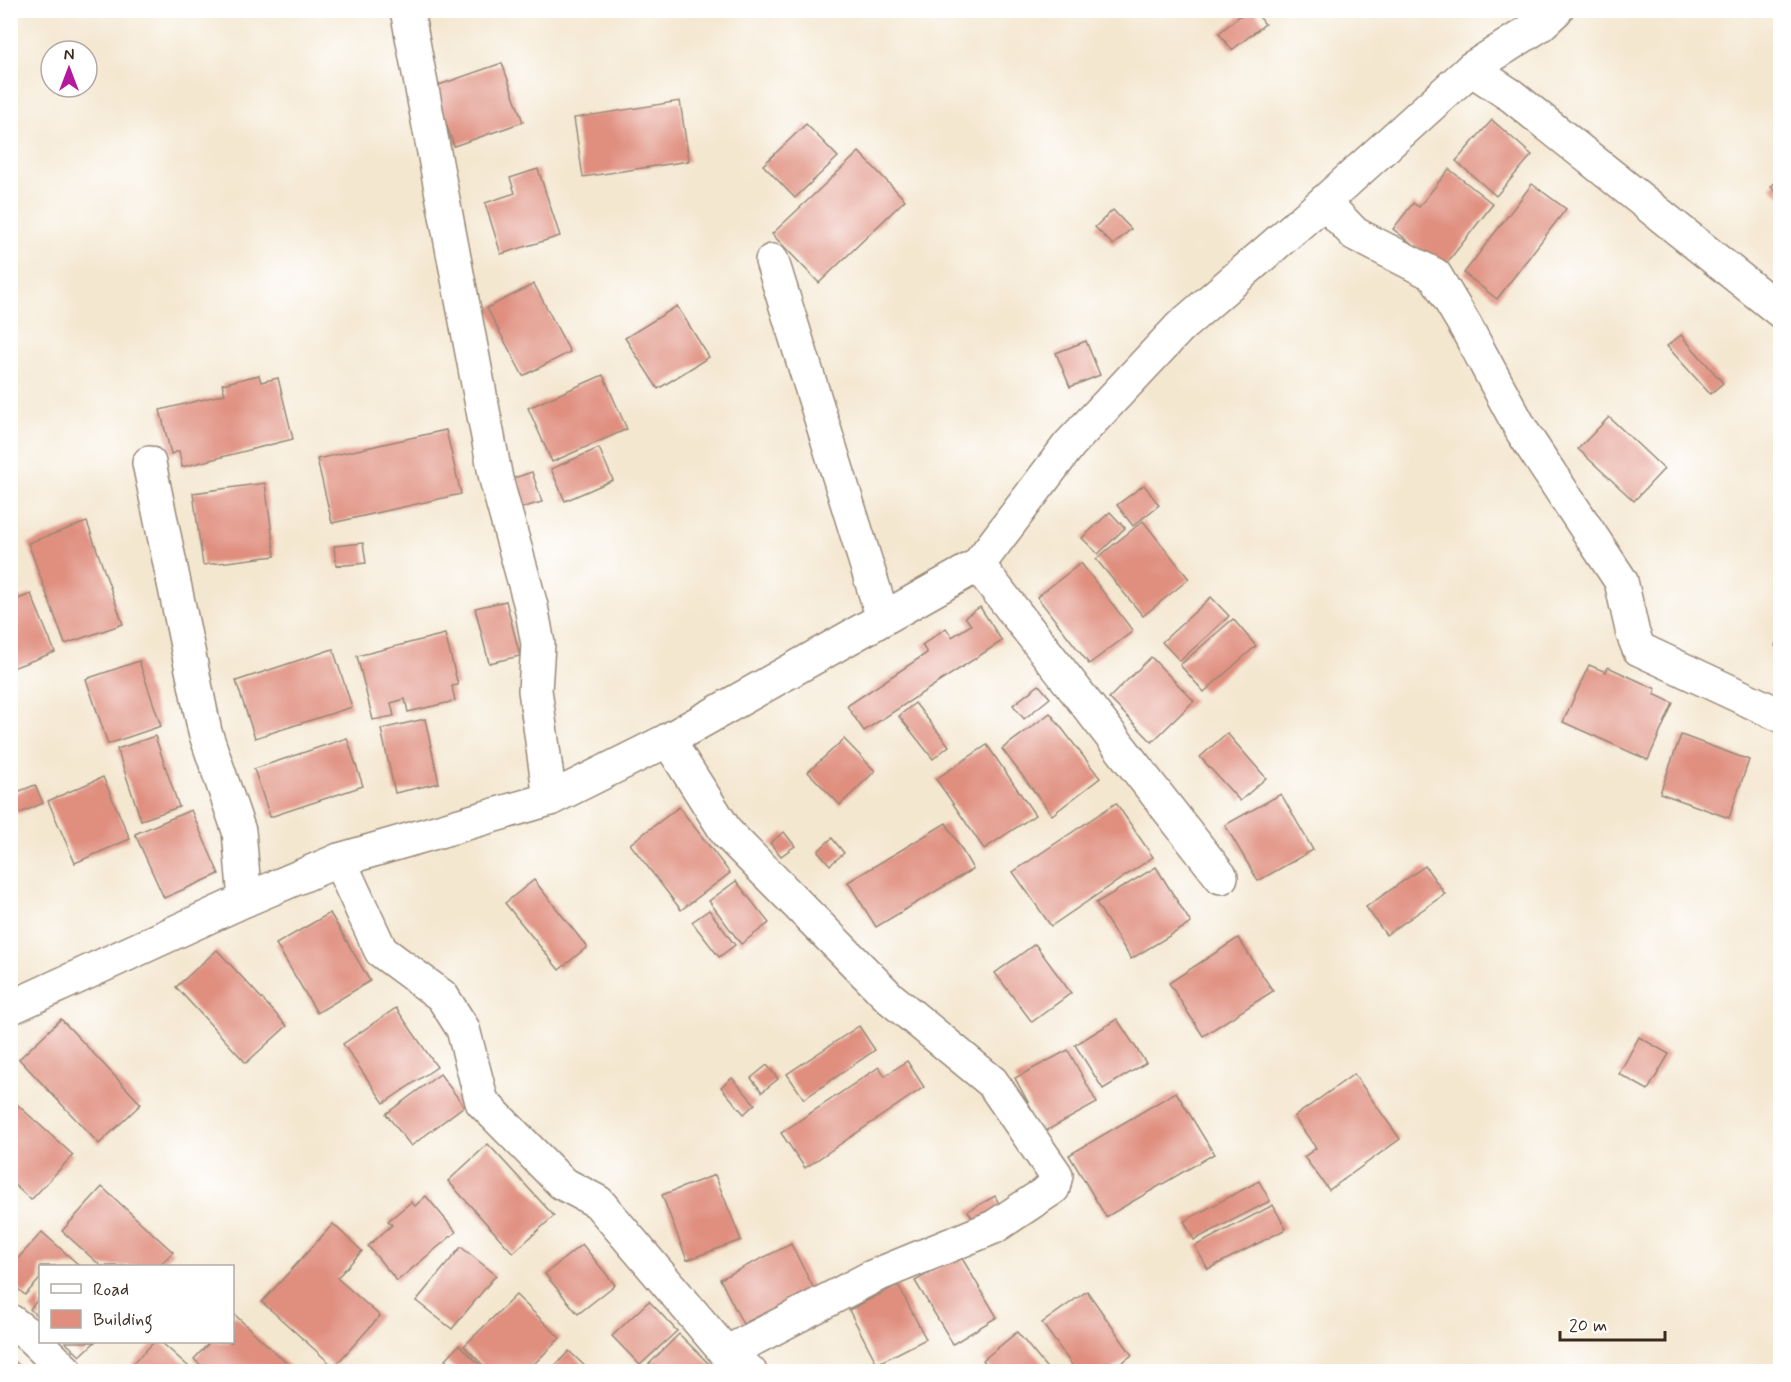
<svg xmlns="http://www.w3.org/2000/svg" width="1791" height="1382" viewBox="0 0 1791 1382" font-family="Mynerve,sans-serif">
<rect width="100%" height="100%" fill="#fff"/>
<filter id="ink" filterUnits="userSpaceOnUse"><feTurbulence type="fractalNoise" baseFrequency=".0167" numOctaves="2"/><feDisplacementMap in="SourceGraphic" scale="12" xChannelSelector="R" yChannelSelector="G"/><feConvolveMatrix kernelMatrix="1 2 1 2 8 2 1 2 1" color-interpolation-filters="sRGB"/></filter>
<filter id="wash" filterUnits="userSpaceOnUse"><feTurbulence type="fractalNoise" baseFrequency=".008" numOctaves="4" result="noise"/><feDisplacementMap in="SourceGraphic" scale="24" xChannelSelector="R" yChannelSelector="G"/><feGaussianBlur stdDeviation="1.35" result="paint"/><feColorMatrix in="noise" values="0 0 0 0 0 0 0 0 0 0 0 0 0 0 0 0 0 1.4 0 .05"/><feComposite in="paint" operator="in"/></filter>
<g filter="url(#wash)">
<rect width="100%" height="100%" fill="#f4e7d0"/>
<g id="blocks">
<g fill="#e08f7f">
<path d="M1247 10H1254L1265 24 1232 50 1219 33Z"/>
<path d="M502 63 523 122 454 146 433 87Z"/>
<path d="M680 101 689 161 583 177 574 118Z"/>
<path d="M1492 120 1532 155 1496 196 1456 161Z"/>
<path d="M806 124 838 157 795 198 763 165Z"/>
<path d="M859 152 905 200 819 283 772 234Z"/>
<path d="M538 169 560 236 501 254 485 203 515 193 510 178Z"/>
<path d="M1449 169 1493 204 1443 268 1393 229 1413 203 1419 207Z"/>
<path d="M1780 176V196L1771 187Z"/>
<path d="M1532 184 1566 209 1497 299 1464 273Z"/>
<path d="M1113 210 1131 229 1113 245 1095 227Z"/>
<path d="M534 284 570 352 523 376 487 308Z"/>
<path d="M677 306 709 357 658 389 625 338Z"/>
<path d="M1681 335 1723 383 1710 394 1667 346Z"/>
<path d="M1086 341 1100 375 1070 387 1056 353Z"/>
<path d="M259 375 261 382 278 378 293 439 182 467 179 451 171 454 160 410 225 394 222 384Z"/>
<path d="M603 375 627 429 552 462 528 408Z"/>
<path d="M1609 417 1664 469 1634 501 1578 449Z"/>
<path d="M446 430 461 494 332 523 317 459Z"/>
<path d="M599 448 613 480 565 501 551 469Z"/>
<path d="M532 472 542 502 517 509 508 480Z"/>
<path d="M265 483 275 556 203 565 193 493Z"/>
<path d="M1144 485 1159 505 1133 526 1117 505Z"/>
<path d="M1110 512 1125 528 1098 554 1082 538Z"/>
<path d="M1143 521 1189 579 1143 616 1096 559Z"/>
<path d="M87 522 123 624 65 644 28 543Z"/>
<path d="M363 543 366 563 336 566 334 546Z"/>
<path d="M1081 563 1133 631 1089 664 1037 597Z"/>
<path d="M31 594 55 652 10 669V602Z"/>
<path d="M1211 597 1229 616 1180 661 1162 642Z"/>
<path d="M506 601 520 656 489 663 475 608Z"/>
<path d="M980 607 1002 641 864 731 847 706 927 653 922 645 946 628 952 637 971 625 965 617Z"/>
<path d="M1233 619 1256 646 1204 692 1180 665Z"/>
<path d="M1780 631V648L1775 646Z"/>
<path d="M445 634 458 685 452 686 455 701 408 712 405 699 391 703 394 716 373 720 357 656Z"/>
<path d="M333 649 352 707 255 738 236 681Z"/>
<path d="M1151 657 1194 701 1152 742 1109 698Z"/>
<path d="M139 661 161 726 108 744 86 679Z"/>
<path d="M1589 665 1606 672 1608 667 1656 689 1654 694 1673 703 1648 760 1563 722Z"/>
<path d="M1039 685 1050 698 1024 719 1013 705Z"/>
<path d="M915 703 949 746 933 759 899 716Z"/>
<path d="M1050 713 1100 778 1052 815 1002 749Z"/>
<path d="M425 719 439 783 395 793 381 729Z"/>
<path d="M1227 733 1266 778 1240 801 1200 757Z"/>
<path d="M1681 735 1749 760 1729 818 1660 793Z"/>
<path d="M155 736 179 807 141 820 117 749Z"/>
<path d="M347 738 363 786 270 817 254 769Z"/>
<path d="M844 739 875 771 840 805 808 772Z"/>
<path d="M987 745 1035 815 984 849 936 779Z"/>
<path d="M103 777 130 839 75 863 48 801Z"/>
<path d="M35 785 43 803 18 814 10 795Z"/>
<path d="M1281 794 1313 850 1258 881 1225 825Z"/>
<path d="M1116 803 1153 857 1051 926 1013 872Z"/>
<path d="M679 807 730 873 681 910 630 844Z"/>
<path d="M191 810 219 874 164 898 135 834Z"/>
<path d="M946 823 973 869 876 927 848 882Z"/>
<path d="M784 832 795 846 781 856 770 843Z"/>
<path d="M832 838 844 853 830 865 818 851Z"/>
<path d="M1425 866 1445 894 1386 935 1366 907Z"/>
<path d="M1156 867 1191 923 1131 959 1096 903Z"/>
<path d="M534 880 587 947 559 970 505 903Z"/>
<path d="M736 881 769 923 741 944 709 901Z"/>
<path d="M709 910 735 945 719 957 692 922Z"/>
<path d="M330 913 370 981 317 1013 276 944Z"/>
<path d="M1238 938 1273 991 1203 1036 1169 983Z"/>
<path d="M1035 944 1071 993 1032 1022 995 973Z"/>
<path d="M217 950 287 1026 246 1063 176 987Z"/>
<path d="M396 1008 437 1067 384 1103 343 1044Z"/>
<path d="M61 1019 141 1104 99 1144 19 1059Z"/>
<path d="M1117 1019 1146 1063 1103 1089 1075 1045Z"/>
<path d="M859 1026 875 1050 804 1099 787 1074Z"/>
<path d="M1639 1037 1669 1054 1648 1090 1619 1074Z"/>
<path d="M1068 1050 1097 1103 1044 1132 1015 1078Z"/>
<path d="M907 1061 924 1087 805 1168 781 1133 879 1067 885 1076Z"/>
<path d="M767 1065 778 1079 762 1092 751 1078Z"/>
<path d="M440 1074 464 1106 411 1146 386 1114Z"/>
<path d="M1354 1074 1400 1139 1329 1190 1304 1157 1316 1148 1294 1117Z"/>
<path d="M732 1078 755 1104 744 1114 721 1087Z"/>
<path d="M1176 1092 1214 1154 1106 1217 1069 1155Z"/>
<path d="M10 1098 73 1155 31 1200 10 1181Z"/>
<path d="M488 1144 554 1216 513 1253 448 1181Z"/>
<path d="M715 1175 741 1240 687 1260 662 1195Z"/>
<path d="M1259 1181 1270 1201 1194 1240 1184 1221Z"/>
<path d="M102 1187 173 1252 159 1266H101L62 1231Z"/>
<path d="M426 1196 456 1232 397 1281 368 1246 392 1225 388 1221 411 1202 415 1206Z"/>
<path d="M995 1196 1006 1217 980 1231 968 1211Z"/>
<path d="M1273 1205 1286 1229 1208 1269 1195 1246Z"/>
<path d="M333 1224 362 1251 337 1278 380 1316 334 1367 262 1302Z"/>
<path d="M42 1232 80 1266H40V1279L25 1295 10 1282V1267Z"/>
<path d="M582 1244 615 1285 578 1314 545 1274Z"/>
<path d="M791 1244 814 1289 743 1324 720 1279Z"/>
<path d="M461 1247 496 1275 452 1329 416 1301Z"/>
<path d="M960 1255 997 1317 953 1344 915 1281Z"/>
<path d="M898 1285 926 1339 877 1364 849 1310Z"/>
<path d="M1087 1291 1132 1355 1109 1372H1077L1042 1323Z"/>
<path d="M516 1295 560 1338 526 1372H490L464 1346Z"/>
<path d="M40 1297V1319L30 1309Z"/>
<path d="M649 1301 677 1331 640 1365 612 1336Z"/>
<path d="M235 1315 296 1372H207L194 1359 210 1342H232V1318Z"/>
<path d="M1017 1332 1050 1372H993L983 1360Z"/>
<path d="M679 1334 717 1372H648L645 1368Z"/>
<path d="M65 1342H95L80 1356Z"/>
<path d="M154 1342H161L188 1366 183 1372H125Z"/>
<path d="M459 1345 480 1365 474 1372H458L445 1360Z"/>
<path d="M569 1351 591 1372H549Z"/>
<path d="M10 1357 20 1366 15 1372H10Z"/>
</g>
</g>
</g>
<g filter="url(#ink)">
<use href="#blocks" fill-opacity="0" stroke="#988877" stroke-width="1.5"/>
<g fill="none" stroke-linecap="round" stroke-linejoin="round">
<defs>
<g id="street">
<path d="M407 10 496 479 531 606 538 644 535 690 550 799"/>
<path d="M1471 69 1512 96 1780 311"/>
<path d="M1324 202 1355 234 1435 275 1466 327 1522 431 1621 581 1633 634 1639 649 1780 715"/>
<path d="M772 261 883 618"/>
<path d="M149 463 205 732 239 831 245 900"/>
<path d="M978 565 1221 877"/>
<path d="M339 860 381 951 442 996 463 1029 482 1102 562 1183 598 1202 726 1353 872 1277 994 1227 1053 1188 1056 1175 992 1082 890 998 727 833 668 740"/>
<path d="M10 1008 245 900 339 860 550 799 668 740 978 565 1069 445 1180 327 1324 202 1471 69 1540 25 1556 10"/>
<path d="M10 1321 30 1336 67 1372"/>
<path d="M726 1353 750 1372"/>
</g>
</defs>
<use href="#street" stroke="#988877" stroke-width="36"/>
<use href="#street" stroke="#fff" stroke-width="33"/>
</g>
</g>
<rect width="1791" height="1382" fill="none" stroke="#fff" stroke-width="36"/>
<rect x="39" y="1265" width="195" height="78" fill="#ffffff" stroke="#b1aaa5" stroke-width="1.5"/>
<rect x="51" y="1284" width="30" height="9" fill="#ffffff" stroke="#b1aaa5" stroke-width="1.5"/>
<text x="93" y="1295" font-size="18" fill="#3b2a1e">Road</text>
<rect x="51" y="1310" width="30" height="18" fill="#e08f7f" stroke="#b1aaa5" stroke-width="1.5"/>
<text x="93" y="1325" font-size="18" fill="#3b2a1e">Building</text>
<g transform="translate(69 69)"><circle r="28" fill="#ffffff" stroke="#b1aaa5" stroke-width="1.5"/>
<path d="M0-4.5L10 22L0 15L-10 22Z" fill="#b5179e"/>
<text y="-9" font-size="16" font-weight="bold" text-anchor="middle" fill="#3b2a1e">N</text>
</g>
<path d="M1560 1331v9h105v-9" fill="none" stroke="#3b2a1e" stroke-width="3"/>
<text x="1569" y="1331" font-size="18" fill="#3b2a1e" stroke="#ffffff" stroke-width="4.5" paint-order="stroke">20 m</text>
</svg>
